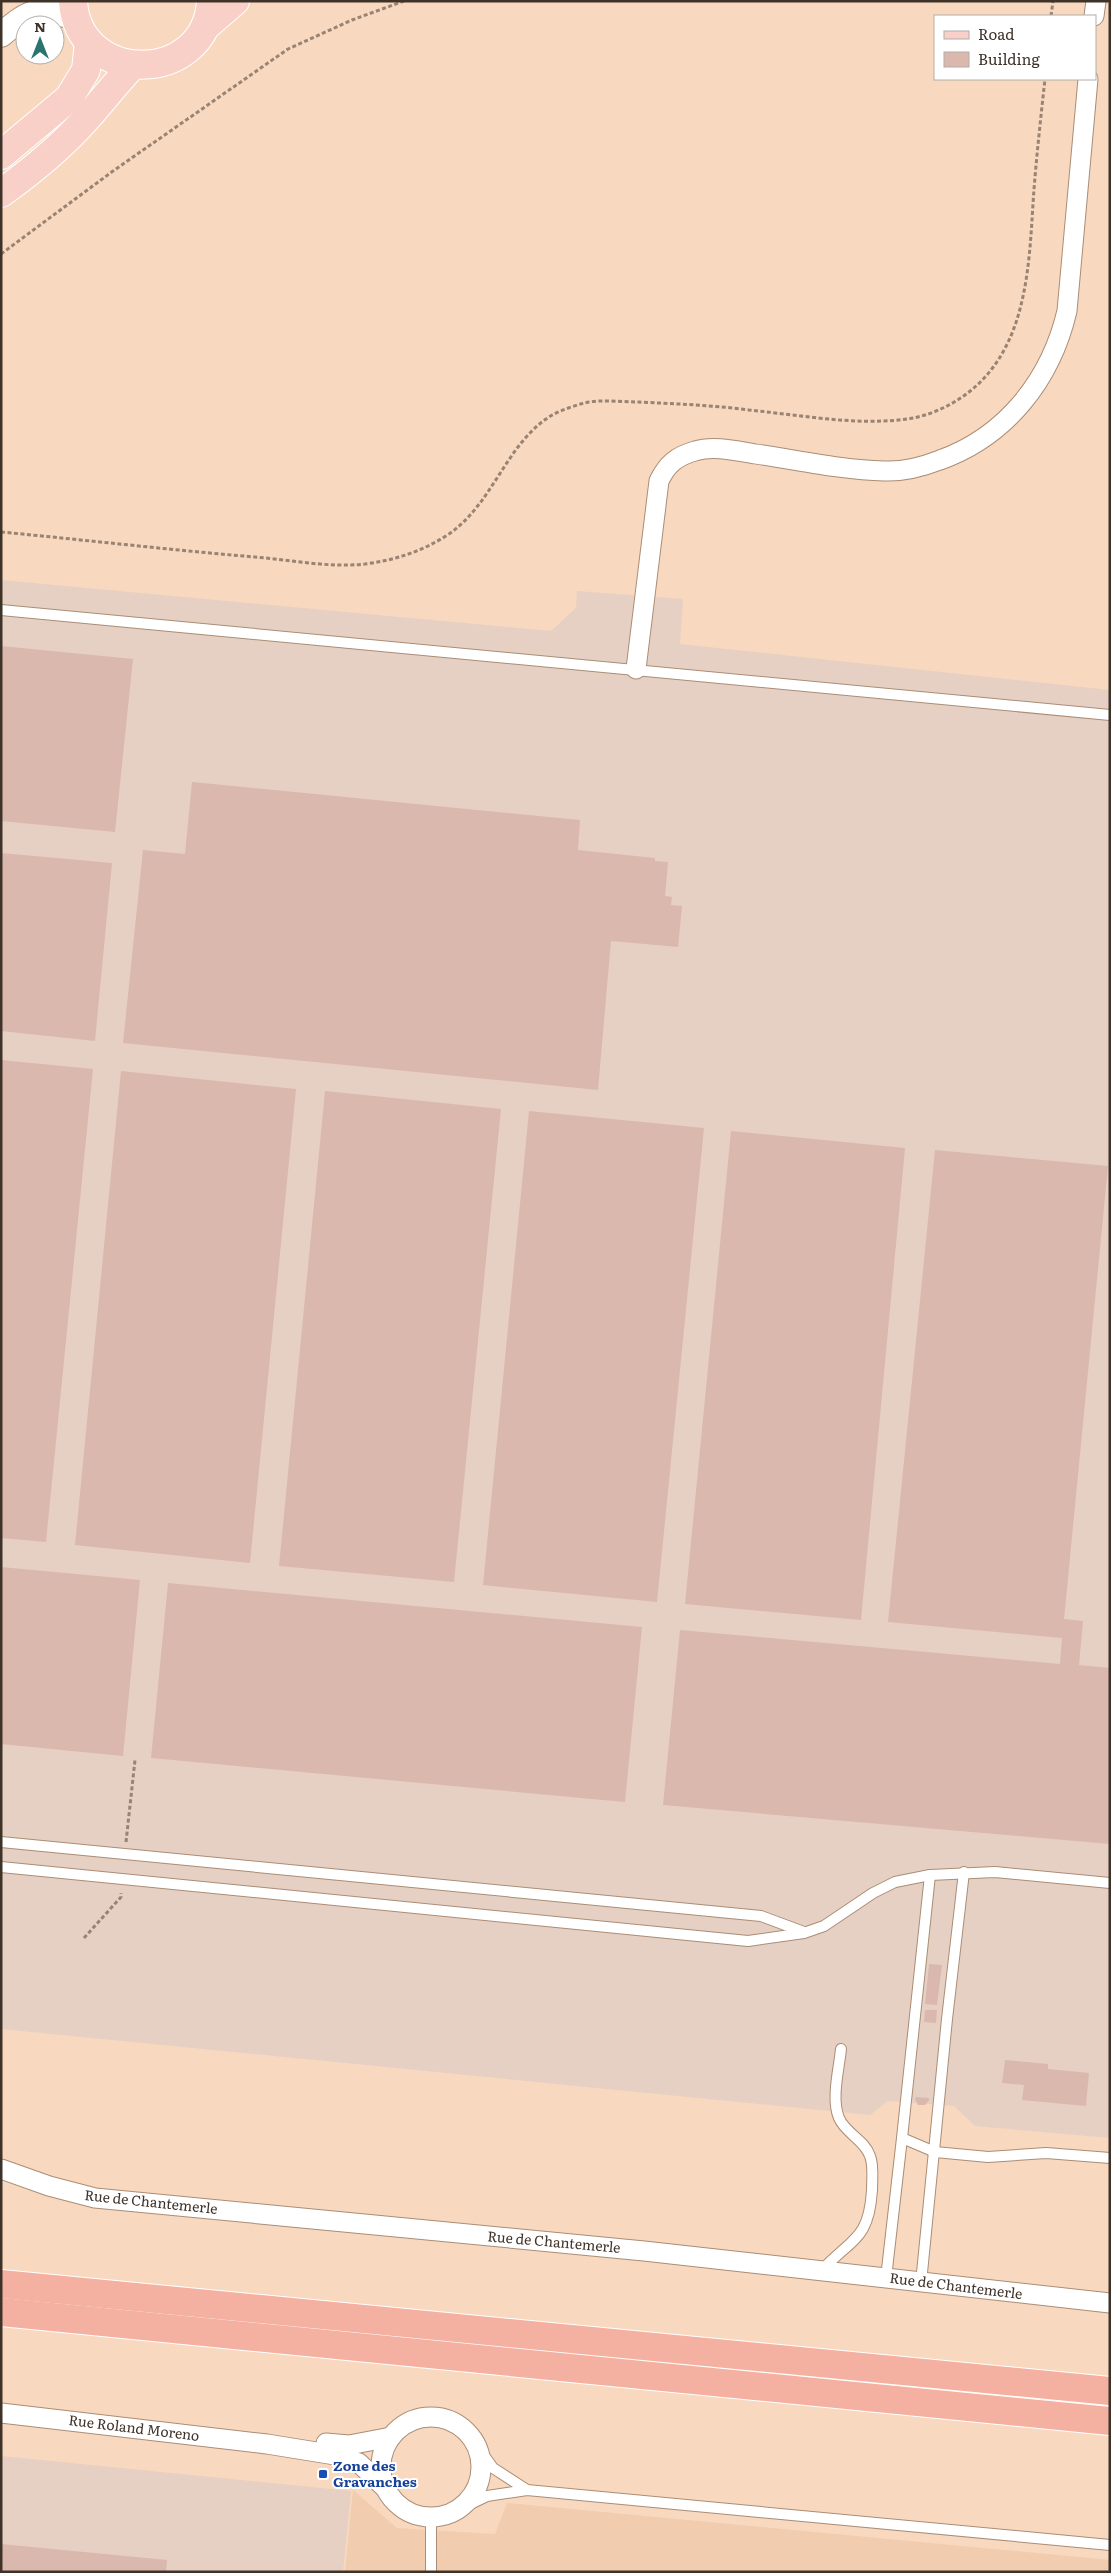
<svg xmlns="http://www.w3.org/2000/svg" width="1111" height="2573" viewBox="0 0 1111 2573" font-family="Literata,serif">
<rect width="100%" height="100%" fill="#f8d8bf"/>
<path fill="#f1ccae" d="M353 2490 397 2528 495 2534 507 2503 1110 2560V2572H345Z"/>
<g fill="#e6d0c3">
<path d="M1 580 551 631 576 608 577 591 683 599 680 644 1110 690V2138L975 2126 954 2106 888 2101 870 2115 1 2029Z"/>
<path d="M1 2456 351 2491 343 2572H1Z"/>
</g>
<g fill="#dab8ad">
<path d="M1 646 133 659 115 832 1 821Z"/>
<path d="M192 782 580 820 578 850 655 858V861L668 862 665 896 672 897 671 905 682 906 678 947 611 941 598 1090 123 1043 143 850 185 854Z"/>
<path d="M1 853 112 863 95 1041 1 1031Z"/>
<path d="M1 1060 93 1069 46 1542 1 1538Z"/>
<path d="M121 1071 296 1089 250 1563 75 1545Z"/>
<path d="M325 1091 501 1109 454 1582 279 1566Z"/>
<path d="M529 1111 704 1128 657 1602 483 1585Z"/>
<path d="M731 1131 905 1148 861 1620 685 1604Z"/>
<path d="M935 1150 1108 1166 1064 1619 1083 1621 1079 1665 1110 1668V1844L663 1805 680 1630 1060 1664 1062 1638 888 1622Z"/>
<path d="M1 1567 140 1580 123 1756 1 1744Z"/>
<path d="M168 1583 642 1627 625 1802 151 1758Z"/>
<path d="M929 1964 942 1965 937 2005 925 2004Z"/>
<path d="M925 2010H937L936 2023 924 2022Z"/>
<path d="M1005 2060 1048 2064V2069L1089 2073 1086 2106 1022 2100 1024 2085 1002 2083Z"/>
<path d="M916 2097 928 2098 930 2099 925 2105H918L915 2099Z"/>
<path d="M1 2544 167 2560 166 2572H1Z"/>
</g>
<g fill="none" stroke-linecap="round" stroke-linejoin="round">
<defs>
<g id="service">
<path d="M1 610 1110 715"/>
<path d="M1 1842 761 1916 804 1932"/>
<path d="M1 1867 748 1941 804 1933 824 1926 873 1893 895 1882 930 1875 995 1872 1110 1883"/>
<path d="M902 2138 930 1875"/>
<path d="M822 2270C852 2238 869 2240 872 2190 872 2179 874 2166 870 2156 865 2140 845 2133 839 2118 831 2099 839 2069 841 2049"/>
<path d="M886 2278 902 2138 935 2152 988 2157 1046 2153 1110 2158"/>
<path d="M921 2283 947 2019 964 1872"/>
<path d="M475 2443 493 2468 527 2490"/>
<path d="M458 2510 487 2496 527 2490 1110 2545"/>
<path d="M431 2572V2518"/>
</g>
<g id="minor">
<path d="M1094 16 1096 1"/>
<path d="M636 669 659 481C667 464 677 456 695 451 714 445 737 451 756 454 798 460 841 470 884 471 903 472 922 467 940 460 1007 436 1051 379 1067 311L1088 79"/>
<path d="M1 2169 49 2186 95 2198 644 2251 1110 2303"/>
<path d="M1 2413 267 2444 335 2455 359 2463 384 2487"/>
<circle cx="431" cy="2467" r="50"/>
<path d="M326 2443 349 2445 391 2437"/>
</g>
<path id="tertiary" d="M1 35C32 8 38 8 77 18"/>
<g id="primary">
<path d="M73 1C78 86 206 86 211 1"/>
<path d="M205 27 235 1"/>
<path d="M1 155 69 98 86 70 89 42"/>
<path d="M1 193C32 171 61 147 86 119 102 101 116 83 132 66"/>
</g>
<g id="motorway">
<path d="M1 2284 1110 2391"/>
<path d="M1 2312 1110 2421"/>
</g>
</defs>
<use href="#service" stroke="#aa8d76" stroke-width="12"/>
<use href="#minor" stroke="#aa8d76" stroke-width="21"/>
<use href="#tertiary" stroke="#aa8d76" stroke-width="26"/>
<use href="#primary" stroke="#fff" stroke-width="30"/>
<use href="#motorway" stroke="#fff" stroke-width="30"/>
<g stroke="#998372" stroke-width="3" stroke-dasharray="4 2.5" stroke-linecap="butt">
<path d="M1051 16 1053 1"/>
<path d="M1 254 113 171 288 49 352 20 404 1"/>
<path d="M1 532C86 540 170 550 255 557 291 560 329 568 365 564 396 560 423 551 449 534 492 504 505 448 546 419 557 411 571 407 584 403 601 399 621 402 639 402 676 404 712 405 749 410 801 415 855 426 907 419 929 416 951 406 969 392 1030 344 1029 259 1034 189 1037 152 1041 115 1045 79"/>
<path d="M126 1842 135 1760"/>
<path d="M84 1938 121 1897V1893"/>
</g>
<use href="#service" stroke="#fff" stroke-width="10"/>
<use href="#minor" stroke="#fff" stroke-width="19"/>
<use href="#tertiary" stroke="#fff" stroke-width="24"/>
<use href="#primary" stroke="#f8d0c7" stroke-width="28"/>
<use href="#motorway" stroke="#f4b1a2" stroke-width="28"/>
</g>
<rect fill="#1a4fb4" stroke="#fff" stroke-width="2" x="318" y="2469" width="10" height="10" rx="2.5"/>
<g text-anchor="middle" stroke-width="4" stroke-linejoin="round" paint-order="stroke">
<g font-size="14" fill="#3f3229" stroke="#fff">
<text transform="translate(151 2202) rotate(6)" y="5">Rue de Chantemerle</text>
<text transform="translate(554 2242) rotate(5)" y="5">Rue de Chantemerle</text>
<text transform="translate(956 2286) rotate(7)" y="5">Rue de Chantemerle</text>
<text transform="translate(134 2428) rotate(7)" y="5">Rue Roland Moreno</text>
</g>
<g font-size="14" font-weight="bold" fill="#164399" stroke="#fff" text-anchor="start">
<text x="333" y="2471">Zone des<tspan x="333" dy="16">Gravanches</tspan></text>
</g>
</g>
<rect width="1111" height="2573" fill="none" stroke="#3f3229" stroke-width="5"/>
<rect x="934" y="15" width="162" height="65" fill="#ffffff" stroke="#b2ada9"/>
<rect x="944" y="31" width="25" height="8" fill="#f8d0c7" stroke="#b2ada9"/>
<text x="978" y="40" font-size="15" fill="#3f3229">Road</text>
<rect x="944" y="52" width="25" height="15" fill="#dab8ad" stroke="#b2ada9"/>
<text x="978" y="65" font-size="15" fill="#3f3229">Building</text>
<g transform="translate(40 40)"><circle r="24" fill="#ffffff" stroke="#b2ada9"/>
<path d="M0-4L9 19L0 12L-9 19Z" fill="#2a736e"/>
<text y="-8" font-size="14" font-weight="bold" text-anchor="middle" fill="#3f3229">N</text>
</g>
</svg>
